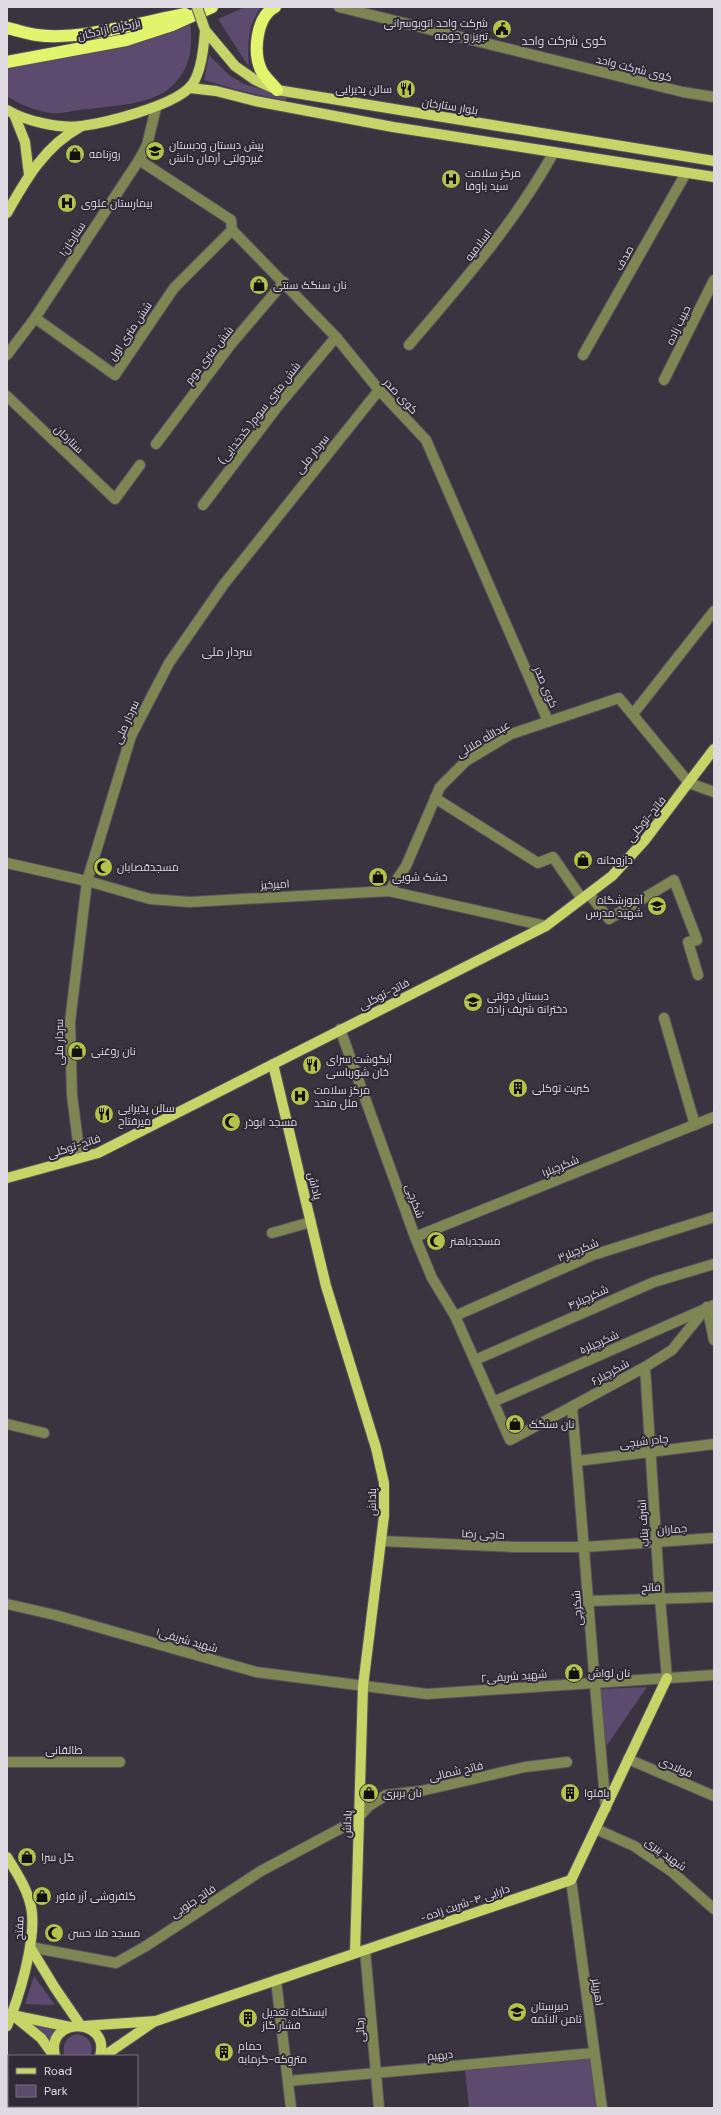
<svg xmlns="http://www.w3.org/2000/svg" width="721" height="2115" viewBox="0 0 721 2115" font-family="'DM Sans',Cairo,sans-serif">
<rect width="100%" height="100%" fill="#3a3441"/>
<g fill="#5c4a6f">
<path d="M245 7H261C248 25 247 45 249 67L218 19Z"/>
<path d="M190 23C193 45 191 66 175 83 156 106 107 106 80 110 71 111 61 114 52 113 38 112 19 104 7 96V68Z"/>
<path d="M209 55 229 75 244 84 286 97V101L238 90 204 80Z"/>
<path d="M647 1687 605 1748 600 1689Z"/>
<path d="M34 1976 55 2005 25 2004Z"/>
<path d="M24 2020 61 2028 52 2043Z"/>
<path d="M77 2034C89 2036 95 2045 90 2056H65C61 2046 66 2036 77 2034Z"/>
<path d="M590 2055 596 2108H469L465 2069Z"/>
</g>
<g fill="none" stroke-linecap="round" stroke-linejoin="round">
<defs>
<g id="minor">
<path d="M339 7 683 92 714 97"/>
<path d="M139 160 231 220 232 230 336 337 379 390 426 440 548 721"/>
<path d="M35 318 115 375 174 288 232 230"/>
<path d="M409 345C462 283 514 224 554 152"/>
<path d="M7 355 35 318 139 160 147 145 156 108"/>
<path d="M583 355 686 173"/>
<path d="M664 380 714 280"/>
<path d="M7 396 115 499 140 465"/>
<path d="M156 444 232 343 284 282"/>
<path d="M203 505 278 406 336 337"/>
<path d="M633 714 714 611"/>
<path d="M435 798 538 863 553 857 582 899"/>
<path d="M7 863 91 882 150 899 190 902 389 891 546 926"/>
<path d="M389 891 406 866 440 787 466 761 511 734 619 698 689 783 714 792"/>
<path d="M589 894 609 919 674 880 697 940 688 942 698 975"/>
<path d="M664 1018 695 1125"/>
<path d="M340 1029 415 1237 432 1278 455 1316 510 1440 645 1367 672 1350 707 1307"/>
<path d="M80 1158 72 1095 70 1022 87 881 131 736 169 663 224 584 379 390"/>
<path d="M272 1233 311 1222"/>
<path d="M415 1237 714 1117"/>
<path d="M707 1307 714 1340"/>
<path d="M455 1316 593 1255 714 1217"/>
<path d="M475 1360 654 1282 714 1264"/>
<path d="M645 1367 660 1599 667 1678"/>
<path d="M493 1402 714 1305"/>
<path d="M572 1407C584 1540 593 1674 606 1808"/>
<path d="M7 1424 44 1433"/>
<path d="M577 1461 714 1444"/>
<path d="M381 1541 513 1547H585L714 1538"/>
<path d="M589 1601 714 1597"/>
<path d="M7 1604 55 1615 256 1672 427 1694 714 1675"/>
<path d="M628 1759 714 1796"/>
<path d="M7 1762H120"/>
<path d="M596 1829 634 1846 671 1871 714 1909"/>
<path d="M571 1880 602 2108"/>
<path d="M30 1947 116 1963 146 1946 261 1871 347 1825 359 1817 369 1806 386 1795 421 1791 525 1767 567 1762"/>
<path d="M365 1950 379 2108"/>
<path d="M276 1980 291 2108"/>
<path d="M288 2081 594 2053"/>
</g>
<g id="major">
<path d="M205 30 235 66 255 80 277 90 714 161"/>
<path d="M190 88 216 91 255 101 393 127 714 177"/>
<path d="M7 110C25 121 60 129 81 126 107 123 171 106 189 88 201 77 204 46 205 30"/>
<path d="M14 114 25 142 29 175"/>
<path d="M7 213C26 179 45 146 80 127"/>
<path d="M273 1064 326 1286 376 1448 384 1483V1516L363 1686 355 1953"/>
<path d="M7 1178 98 1153 546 926 612 876 645 840 714 749"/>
<path d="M7 1857C17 1873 30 1893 32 1913 35 1944 19 1998 7 2026"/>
<path d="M30 1947 55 1988 81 2026"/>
<path d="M7 2014 70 2027"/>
<path d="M14 2016 41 2038 54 2056"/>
<path d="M83 2026 156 2021 571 1880 667 1678"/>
<path d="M55 2056C45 2016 111 2017 100 2056"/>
<path d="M104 2056 155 2021"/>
<path d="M73 2106V2108"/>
<path d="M84 2108 85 2106"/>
</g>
<g id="highway">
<path d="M275 7C256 17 253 52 261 70 264 77 273 84 277 90"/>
<path d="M7 28C17 30 27 34 37 35 78 41 143 22 185 14"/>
<path d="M7 62 126 40 172 25 212 7"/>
</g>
</defs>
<use href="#minor" stroke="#57525e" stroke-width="12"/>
<use href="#major" stroke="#57525e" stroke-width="12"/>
<use href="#highway" stroke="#57525e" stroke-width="14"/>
<use href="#minor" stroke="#7e8654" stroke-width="10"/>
<use href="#major" stroke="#c5d568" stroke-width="10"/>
<use href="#highway" stroke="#e1f46e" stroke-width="12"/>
<defs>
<path id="major-bridge" d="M197 7 205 30"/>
</defs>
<use href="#major-bridge" stroke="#57525e" stroke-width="12" stroke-linecap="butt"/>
<use href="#major-bridge" stroke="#c5d568" stroke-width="10"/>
</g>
<defs>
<symbol id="civic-disc" viewBox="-11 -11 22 22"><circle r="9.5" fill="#b3c24b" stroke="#302a37"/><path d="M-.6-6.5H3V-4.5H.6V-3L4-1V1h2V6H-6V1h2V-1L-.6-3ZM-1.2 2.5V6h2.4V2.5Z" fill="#111"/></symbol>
<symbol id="restaurant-disc" viewBox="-11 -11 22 22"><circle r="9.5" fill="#b3c24b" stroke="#302a37"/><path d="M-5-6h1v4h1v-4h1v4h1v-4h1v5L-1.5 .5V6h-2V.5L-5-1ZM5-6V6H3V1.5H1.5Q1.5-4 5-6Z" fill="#111"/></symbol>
<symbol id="school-disc" viewBox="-11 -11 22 22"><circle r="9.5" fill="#b3c24b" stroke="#302a37"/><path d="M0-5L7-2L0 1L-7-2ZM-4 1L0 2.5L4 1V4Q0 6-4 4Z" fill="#111"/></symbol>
<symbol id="shop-disc" viewBox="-11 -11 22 22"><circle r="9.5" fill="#b3c24b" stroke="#302a37"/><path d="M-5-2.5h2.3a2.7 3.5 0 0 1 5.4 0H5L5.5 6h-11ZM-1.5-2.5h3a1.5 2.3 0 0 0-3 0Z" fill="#111"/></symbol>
<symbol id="hospital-disc" viewBox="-11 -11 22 22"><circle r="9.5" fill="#b3c24b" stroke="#302a37"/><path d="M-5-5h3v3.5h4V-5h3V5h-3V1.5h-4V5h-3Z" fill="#111"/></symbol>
<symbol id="mosque-disc" viewBox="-11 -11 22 22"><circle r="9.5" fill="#b3c24b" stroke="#302a37"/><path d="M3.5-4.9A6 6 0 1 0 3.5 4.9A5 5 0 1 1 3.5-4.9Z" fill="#111"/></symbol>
<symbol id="building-disc" viewBox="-11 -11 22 22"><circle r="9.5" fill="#b3c24b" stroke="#302a37"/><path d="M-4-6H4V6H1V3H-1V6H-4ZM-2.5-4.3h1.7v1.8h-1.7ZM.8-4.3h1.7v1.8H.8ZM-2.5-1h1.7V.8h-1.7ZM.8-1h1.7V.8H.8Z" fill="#111"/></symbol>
</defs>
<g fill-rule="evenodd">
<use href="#civic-disc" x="491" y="18" width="22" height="22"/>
<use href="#restaurant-disc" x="395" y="78" width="22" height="22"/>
<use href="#school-disc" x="144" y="140" width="22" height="22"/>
<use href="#shop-disc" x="64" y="143" width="22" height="22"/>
<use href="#hospital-disc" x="440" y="168" width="22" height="22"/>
<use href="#hospital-disc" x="56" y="192" width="22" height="22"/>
<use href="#shop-disc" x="248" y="274" width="22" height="22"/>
<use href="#shop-disc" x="572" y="849" width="22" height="22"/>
<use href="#mosque-disc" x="92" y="856" width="22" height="22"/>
<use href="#shop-disc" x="367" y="866" width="22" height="22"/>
<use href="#school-disc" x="646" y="895" width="22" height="22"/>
<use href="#school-disc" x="462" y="991" width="22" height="22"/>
<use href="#shop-disc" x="66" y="1040" width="22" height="22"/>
<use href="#restaurant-disc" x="301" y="1054" width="22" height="22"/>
<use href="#building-disc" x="507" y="1077" width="22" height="22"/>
<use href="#hospital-disc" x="289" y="1085" width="22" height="22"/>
<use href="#restaurant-disc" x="93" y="1103" width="22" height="22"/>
<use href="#mosque-disc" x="220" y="1111" width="22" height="22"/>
<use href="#mosque-disc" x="425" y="1230" width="22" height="22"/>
<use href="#shop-disc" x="504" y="1413" width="22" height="22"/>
<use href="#shop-disc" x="563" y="1662" width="22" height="22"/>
<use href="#shop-disc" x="358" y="1782" width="22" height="22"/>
<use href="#building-disc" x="559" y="1782" width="22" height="22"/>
<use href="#shop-disc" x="16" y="1846" width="22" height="22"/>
<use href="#shop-disc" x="31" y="1885" width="22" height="22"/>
<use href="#mosque-disc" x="43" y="1922" width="22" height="22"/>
<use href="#school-disc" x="506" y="2001" width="22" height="22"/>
<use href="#building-disc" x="237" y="2007" width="22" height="22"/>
<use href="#building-disc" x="213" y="2041" width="22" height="22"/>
</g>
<g text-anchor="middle" stroke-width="4" stroke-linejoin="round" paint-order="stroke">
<g font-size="11" fill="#dddae2" stroke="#302a37" text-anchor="start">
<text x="488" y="27" text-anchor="end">شرکت واحد اتوبوسرانی<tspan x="488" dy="13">تبریز و حومه</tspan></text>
<text x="392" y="93" text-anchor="end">سالن پذیرایی</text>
<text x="169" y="149">پیش دبستان ودبستان<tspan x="169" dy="13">غیردولتی آرمان دانش</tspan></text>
<text x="89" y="158">روزنامه</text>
<text x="465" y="177">مرکز سلامت<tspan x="465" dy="13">سید باوفا</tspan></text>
<text x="81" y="207">بیمارستان علوی</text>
<text x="273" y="289">نان سنگک سنتی</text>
<text x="597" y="864">داروخانه</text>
<text x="117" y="871">مسجدقصابان</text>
<text x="392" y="881">خشک شویی</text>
<text x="643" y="904" text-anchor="end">آموزشگاه<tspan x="643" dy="13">شهید مدرس</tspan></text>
<text x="487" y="1000">دبستان دولتی<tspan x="487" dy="13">دخترانه شریف زاده</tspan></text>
<text x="91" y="1055">نان روغنی</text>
<text x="326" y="1063">آبگوشت سرای<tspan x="326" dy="13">خان شورباسی</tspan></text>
<text x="532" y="1092">کبریت توکلی</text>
<text x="314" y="1094">مرکز سلامت<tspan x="314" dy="13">ملل متحد</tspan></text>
<text x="118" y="1112">سالن پذیرایی<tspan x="118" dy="13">میرفتاح</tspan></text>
<text x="245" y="1126">مسجد ابوذر</text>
<text x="450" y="1245">مسجدباهنر</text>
<text x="529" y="1428">نان سنگک</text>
<text x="588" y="1677">نان لواش</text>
<text x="383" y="1797">نان بربری</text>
<text x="584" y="1797">باقلوا</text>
<text x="41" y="1861">گل سرا</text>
<text x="56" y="1900">گلفروشی آزر فلور</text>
<text x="68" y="1937">مسجد ملا حسن</text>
<text x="531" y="2010">دبیرستان<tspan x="531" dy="13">ثامن الائمه</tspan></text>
<text x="262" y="2016">ایستگاه تعدیل<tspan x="262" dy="13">فشار گاز</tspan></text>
<text x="238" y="2050">حمام<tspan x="238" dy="13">متروکه-گرمابه</tspan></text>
</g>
<g font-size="11" fill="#dddae2" stroke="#302a37">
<text transform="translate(109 29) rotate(-13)" y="4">بزرگراه آزادگان</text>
<text transform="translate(634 68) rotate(14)" y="4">کوی شرکت واحد</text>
<text transform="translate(450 106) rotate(9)" y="4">بلوار ستارخان</text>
<text transform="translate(72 239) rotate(-57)" y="4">ستارخان۱</text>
<text transform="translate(478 245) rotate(-53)" y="4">اسلامیه</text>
<text transform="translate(624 258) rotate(-61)" y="4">صدف</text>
<text transform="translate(678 325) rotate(-64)" y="4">حبیب زاده</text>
<text transform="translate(130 331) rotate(-56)" y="4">شش متری اول</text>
<text transform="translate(209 355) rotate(-52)" y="4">شش متری دوم</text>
<text transform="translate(401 396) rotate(47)" y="4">کوی صدر</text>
<text transform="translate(259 413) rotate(-52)" y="4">(کدخدایی )شش متری سوم</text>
<text transform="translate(69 439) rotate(44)" y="4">ستارخان</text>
<text transform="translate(312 454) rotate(-51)" y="4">سردار ملی</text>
<text transform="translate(546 687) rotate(67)" y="4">کوی صدر</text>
<text transform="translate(126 722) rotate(-66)" y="4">سردار ملی</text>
<text transform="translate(483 739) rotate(-31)" y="4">عبدالله ملائی</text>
<text transform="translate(646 819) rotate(-51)" y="4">فاتح-توکلی</text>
<text transform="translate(275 884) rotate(-3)" y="4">امیرخیز</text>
<text transform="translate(384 994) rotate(-27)" y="4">فاتح-توکلی</text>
<text transform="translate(59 1042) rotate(-90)" y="4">سردار ملی</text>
<text transform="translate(74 1146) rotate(-18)" y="4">فاتح-توکلی</text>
<text transform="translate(560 1166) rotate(-22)" y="4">شکرچیلر۱</text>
<text transform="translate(315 1186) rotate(76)" y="4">پاداش</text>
<text transform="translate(415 1201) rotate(70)" y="4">شکرچی</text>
<text transform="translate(578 1250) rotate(-22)" y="4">شکرچیلر۳</text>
<text transform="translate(588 1297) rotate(-24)" y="4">شکرچیلر۴</text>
<text transform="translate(599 1342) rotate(-24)" y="4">شکرچیلر۵</text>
<text transform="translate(610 1372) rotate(-29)" y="4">شکرچیلر۶</text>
<text transform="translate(644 1441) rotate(-7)" y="4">چادر شبچی</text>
<text transform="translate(372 1502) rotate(-90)" y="4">پاداش</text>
<text transform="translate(643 1523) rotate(-94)" y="4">اشرف بناب</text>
<text transform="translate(672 1529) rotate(-4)" y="4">جماران</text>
<text transform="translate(483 1534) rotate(2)" y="4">حاجی رضا</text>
<text transform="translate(651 1587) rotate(-2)" y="4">فاتح</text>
<text transform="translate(577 1608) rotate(-94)" y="4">شکرچی</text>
<text transform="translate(187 1640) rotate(16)" y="4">شهید شریفی۱</text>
<text transform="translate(514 1676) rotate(-4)" y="4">شهید شریفی۲</text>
<text x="64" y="1754">طالقانی</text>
<text transform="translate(676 1767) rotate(23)" y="4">فولادی</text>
<text transform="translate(456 1771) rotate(-13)" y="4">فاتح شمالی</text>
<text transform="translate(347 1824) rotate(-88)" y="4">پاداش</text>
<text transform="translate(666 1854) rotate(36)" y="4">شهید پیری</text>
<text transform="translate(193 1901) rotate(-33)" y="4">فاتح جنوبی</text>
<text transform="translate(465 1903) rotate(-19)" y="4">-دارایی ۴-شربت زاده</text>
<text transform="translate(19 1928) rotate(-88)" y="4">مفتح</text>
<text transform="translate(598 1992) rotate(82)" y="4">اهرریلر</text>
<text transform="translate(360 2030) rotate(-95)" y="4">رجائی</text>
<text transform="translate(440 2055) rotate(-5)" y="4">دیهیم</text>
</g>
<g font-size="12" fill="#dfd7e8" stroke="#302a37">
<text x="564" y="45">کوی شرکت واحد</text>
<text x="227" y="656">سردار ملی</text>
</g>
</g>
<rect width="721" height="2115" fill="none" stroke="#dddae2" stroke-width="16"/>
<rect x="8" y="2055" width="130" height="52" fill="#302a37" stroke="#75707b"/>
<rect x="16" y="2068" width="20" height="6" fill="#c5d568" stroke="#75707b"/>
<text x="44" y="2075" font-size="12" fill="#dddae2">Road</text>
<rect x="16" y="2085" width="20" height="12" fill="#5c4a6f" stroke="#75707b"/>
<text x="44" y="2095" font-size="12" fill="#dddae2">Park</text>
</svg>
